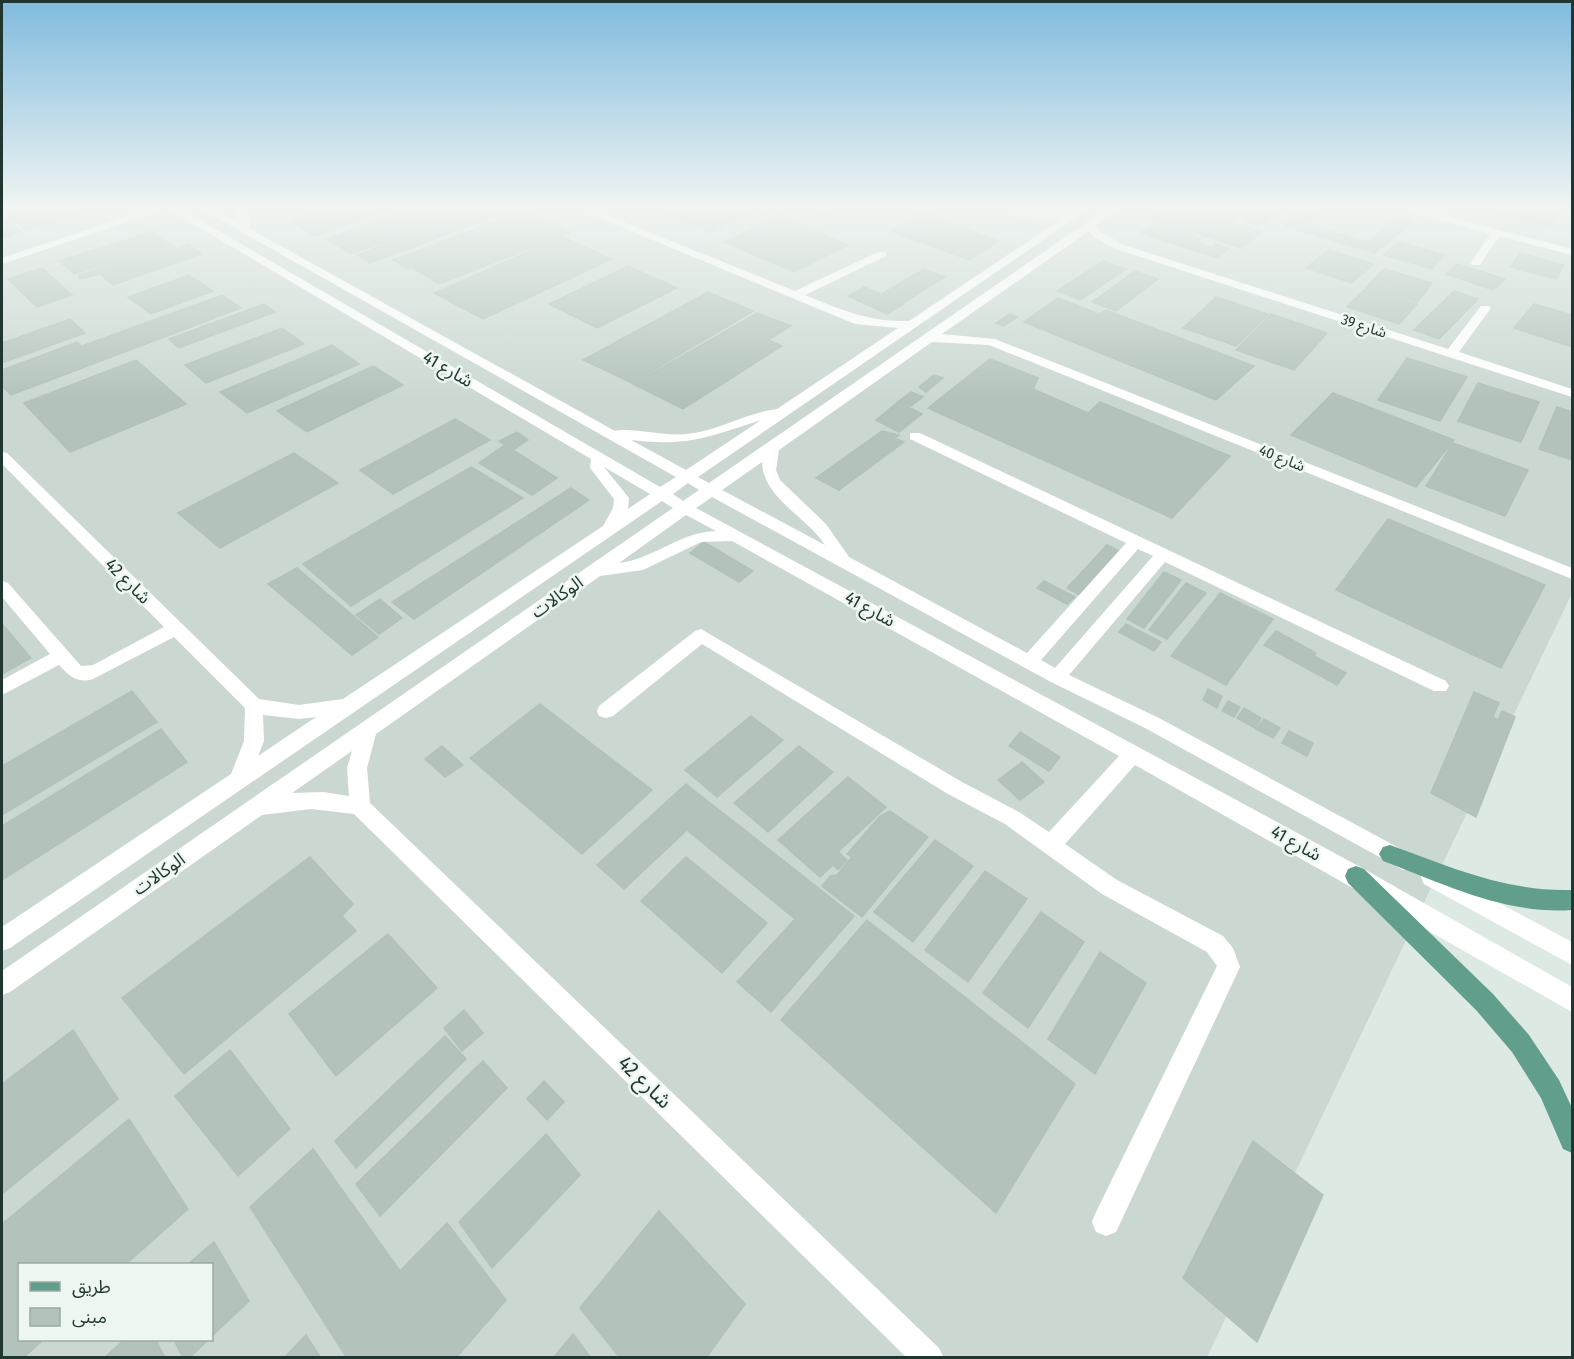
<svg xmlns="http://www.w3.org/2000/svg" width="1574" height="1359" viewBox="0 0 1574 1359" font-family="'Fira Sans Condensed','Noto Sans Arabic',sans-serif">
<rect width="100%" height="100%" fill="#dde9e3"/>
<path fill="#cbd8d2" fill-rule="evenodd" d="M2 209H1572V593L1207 1357 2 1358ZM20 1264H212V1340H20Z"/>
<g fill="#b3c3bc" stroke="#b0c2ba" stroke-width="1.5">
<path d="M8 209H35L57 221 27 230 2 212Z"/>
<path d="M40 209H80L83 212 60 219Z"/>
<path d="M327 209H391L314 236 291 221Z"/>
<path d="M412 209H458L426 221 433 225 351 254 327 239Z"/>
<path d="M462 209 507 212 370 263 357 255 436 226 428 222Z"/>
<path d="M677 209H727L692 225 666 214Z"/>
<path d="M733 209H758L709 232 695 226Z"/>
<path d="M813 209H839L840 210 827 217 809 211Z"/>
<path d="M1166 209H1188L1262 232 1241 248 1151 219Z"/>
<path d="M1201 209H1249L1234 220Z"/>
<path d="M1304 209H1324L1306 224 1382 246 1375 253 1284 226Z"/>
<path d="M1480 209H1562L1550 227Z"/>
<path d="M1255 210 1274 216 1260 226 1242 220Z"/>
<path d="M525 211 540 218 407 269 393 260Z"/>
<path d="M922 213 998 241 991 245 915 217Z"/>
<path d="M779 216 822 234 848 245 794 272 724 242Z"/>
<path d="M2 217 21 231 2 238Z"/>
<path d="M1397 217 1412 222 1384 246 1369 242Z"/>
<path d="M543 219 570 233 439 284 413 268Z"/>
<path d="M913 219 991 247 969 260 891 231Z"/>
<path d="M1152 224 1185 232 1201 239 1197 242 1212 247 1215 244 1229 248 1217 258 1140 233Z"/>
<path d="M152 232 169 244 75 274 59 261Z"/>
<path d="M562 237 612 259 483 319 434 293Z"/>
<path d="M1398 242 1445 255 1432 269 1384 255Z"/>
<path d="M169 244 177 248 188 244 201 254 113 285 100 274 80 279 78 276Z"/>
<path d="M1329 250 1374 264 1351 283 1306 268Z"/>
<path d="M1520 253 1564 265 1556 279 1511 267Z"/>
<path d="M1103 261 1126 269 1080 300 1057 291Z"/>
<path d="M1457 264 1505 279 1493 290 1446 274Z"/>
<path d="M628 266 677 288 597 328 549 304Z"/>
<path d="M42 268 72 295 37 307 8 279Z"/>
<path d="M924 269 945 277 903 303 882 294Z"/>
<path d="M1384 269 1432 283 1425 292 1376 277Z"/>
<path d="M1135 271 1158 279 1116 311 1092 302Z"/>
<path d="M189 275 213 291 151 314 128 297Z"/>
<path d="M1375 278 1425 293 1417 302 1367 287Z"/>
<path d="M864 287 904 304 887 314 848 296Z"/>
<path d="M1366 288 1417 304 1399 324 1347 307Z"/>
<path d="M1454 291 1478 299 1439 339 1414 330Z"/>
<path d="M708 292 753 311 632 383 583 360Z"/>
<path d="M222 295 241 308 11 395 2 386V370L77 342 82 346Z"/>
<path d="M1216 297 1268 314 1236 346 1183 328Z"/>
<path d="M1058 298 1099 314 1106 310 1254 366 1216 400 1024 322Z"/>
<path d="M264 304 275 312 179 348 169 339Z"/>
<path d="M1534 304 1572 315V347L1514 328Z"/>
<path d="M757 313 791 326 768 340 782 346 683 409 633 384Z"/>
<path d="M1009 314 1017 317 1004 326 996 323Z"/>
<path d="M1271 314 1327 333 1294 370 1236 350Z"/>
<path d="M70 319 85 333 2 363V343Z"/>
<path d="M282 328 304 344 206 383 185 365Z"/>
<path d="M332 345 359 364 247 413 220 392Z"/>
<path d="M1407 358 1467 377 1440 421 1378 400Z"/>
<path d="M990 359 1038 378 1033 389 1088 413 1100 402 1230 456 1172 518 928 408Z"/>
<path d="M136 360 186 404 70 452 24 403Z"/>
<path d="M373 366 403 385 307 432 277 411Z"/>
<path d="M934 375 943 378 926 392 919 387Z"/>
<path d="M1478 383 1539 402 1521 442 1458 421Z"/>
<path d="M911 392 923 397 911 406 899 401Z"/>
<path d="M1333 393 1454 440 1416 487 1291 435Z"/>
<path d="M898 402 922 414 899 432 876 420Z"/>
<path d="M1557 407 1572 412V460L1539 449Z"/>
<path d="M455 419 490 440 393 494 360 470Z"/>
<path d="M882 431 899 435 888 443 897 439 904 442 839 490 816 478Z"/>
<path d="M517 432 528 440 513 450 499 441Z"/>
<path d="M1453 443 1528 470 1505 516 1426 486Z"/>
<path d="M505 445 513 450 557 478 532 495 479 463Z"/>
<path d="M294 453 338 483 220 548 178 513Z"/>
<path d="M471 467 523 498 351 606 303 564Z"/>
<path d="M571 488 589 500 414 619 392 602Z"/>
<path d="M1388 519 1545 585 1501 668 1336 590Z"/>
<path d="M704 542 753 571 739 582 690 553Z"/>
<path d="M1107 545 1123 553 1083 597 1067 588Z"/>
<path d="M297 568 378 637 352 655 268 584Z"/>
<path d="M1164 572 1181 580 1144 628 1127 619Z"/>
<path d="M1044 581 1075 597 1067 604 1037 588Z"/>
<path d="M1186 583 1206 593 1167 639 1149 630Z"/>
<path d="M1220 593 1273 619 1226 685 1171 656Z"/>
<path d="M380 599 402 618 379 634 356 615Z"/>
<path d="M2 624 31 658 2 674Z"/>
<path d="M1126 624 1161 642 1154 651 1119 632Z"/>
<path d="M1276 631 1316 653 1314 656 1346 673 1337 685 1264 645Z"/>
<path d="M1208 689 1222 696 1217 708 1203 700Z"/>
<path d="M132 691 157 722 2 815V766Z"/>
<path d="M1474 692 1499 703 1493 717 1498 720 1502 711 1515 717 1476 817 1431 793Z"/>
<path d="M1228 701 1240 707 1234 717 1222 711Z"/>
<path d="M540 704 652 790 582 854 470 758Z"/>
<path d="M1244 708 1261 718 1255 728 1237 718Z"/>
<path d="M751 716 783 740 717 797 685 770Z"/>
<path d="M1264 719 1280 728 1273 738 1256 729Z"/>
<path d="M161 729 187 762 2 880V826Z"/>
<path d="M1289 731 1313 743 1307 756 1282 743Z"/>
<path d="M1020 732 1060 757 1049 771 1009 746Z"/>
<path d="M442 746 463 765 445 777 425 759Z"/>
<path d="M799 746 833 772 768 832 734 803Z"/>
<path d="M1022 762 1044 782 1020 800 998 780Z"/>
<path d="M848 777 886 807 838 852 847 860 838 870 833 865 820 877 778 840Z"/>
<path d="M686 784 854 916 771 1012 737 982 795 919 687 830 624 889 597 865Z"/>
<path d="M890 811 928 837 862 917 822 886 830 876 837 875 852 857 847 854 880 816Z"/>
<path d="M935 840 973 866 913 942 874 912Z"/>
<path d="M310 857 353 904 342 916 356 931 184 1074 122 998Z"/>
<path d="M686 857 767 923 722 973 641 901Z"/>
<path d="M985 871 1027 899 968 982 925 950Z"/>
<path d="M1041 912 1084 942 1028 1028 983 993Z"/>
<path d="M867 920 1075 1084 996 1213 781 1020Z"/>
<path d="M388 934 437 988 336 1076 289 1014Z"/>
<path d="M1100 952 1146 983 1095 1074 1048 1039Z"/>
<path d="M464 1010 483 1033 462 1051 444 1028Z"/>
<path d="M73 1030 118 1099 2 1194V1084Z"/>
<path d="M445 1036 466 1059 356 1168 335 1141Z"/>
<path d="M230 1050 290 1129 238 1176 175 1096Z"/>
<path d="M483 1061 507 1088 380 1216 356 1184Z"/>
<path d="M544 1081 564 1102 547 1120 527 1099Z"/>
<path d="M129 1119 188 1209 126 1264H20V1340H43L23 1358H2V1224Z"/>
<path d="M546 1134 580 1175 492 1268 459 1222Z"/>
<path d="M1253 1141 1323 1195 1257 1342 1183 1278Z"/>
<path d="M313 1149 400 1271 447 1223 506 1300 456 1358H347L250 1207Z"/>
<path d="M659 1211 745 1304 706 1358H620L580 1308Z"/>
<path d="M214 1242 249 1301 212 1336V1264H188Z"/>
<path d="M573 1334 591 1358H553Z"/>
<path d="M306 1335 321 1358H284Z"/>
<path d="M124 1340H156L165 1358H104Z"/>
<path d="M174 1340H208L189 1358H183Z"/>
</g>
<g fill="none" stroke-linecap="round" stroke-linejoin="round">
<g fill="#fff" fill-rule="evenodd">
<path d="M150 209H166L2 264V258Z"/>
<path d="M168 209H181L660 487 676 477 201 209H214L241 224 234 209H244L251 220 250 229 615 431C633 427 665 437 686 434 718 431 745 413 777 409L898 328 855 324 578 209H592L795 291 878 252H886V256L805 295C842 310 868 322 909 321L1060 220 1015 216 1011 215V211L1068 215 1076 209H1088L698 477 709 483 1106 209H1118L1095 226 1102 233 1124 245 1448 349 1481 306H1489L1491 308 1459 352 1572 389V397L1116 249 1094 237 1089 231 942 334 995 339 1572 568V579L989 345 932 342 779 450 776 470 780 480 826 524 849 557 1027 653 1126 543 910 439V433H920L1446 681 1449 686 1446 691H1434L1165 562 1069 675 1159 718 1410 854 1414 861 1410 868 1403 870 1145 728 1051 682 712 497 696 508 1364 869 1572 987V1012L1135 765 1065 844 1117 880 1223 936 1233 948 1240 967 1116 1232 1106 1236 1096 1232 1092 1222 1096 1212 1217 966 1207 952 1102 894 1005 824 948 794 702 644 613 716 606 718 599 716 597 711 599 706 695 631 701 629 962 782 1019 812 1049 832 1119 756 732 541 701 542 643 570 600 576 376 734 367 768 370 803 939 1348 944 1358H907L354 814 311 809 262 815 10 992 2 995V971L673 508 662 501 10 948 2 951V927L231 774 244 741 245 708 174 637 93 679C78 684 69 676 59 665L2 695V680L50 654 2 597V581L8 583 81 666 93 665 164 627 2 464V452L7 453 259 699 299 705 343 699 603 526 613 508 614 499 590 468 591 459ZM761 420 686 470 631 440C687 447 709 437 761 420ZM762 462C763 498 807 517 825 545L722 490ZM604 467 650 494 628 509 629 498ZM688 483 699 490 683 501 673 494ZM686 515 716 531C680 532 653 559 619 563ZM1138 549 1153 556 1055 668 1041 660ZM263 715 299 719 316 717 258 756 264 741ZM352 751 347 768 349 796 323 792 292 793Z"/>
<path d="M1402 209H1420L1572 249V255L1499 236 1480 265H1472L1471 263 1490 234Z"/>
<path d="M1432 867 1572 942V965L1424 884 1421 877 1424 870Z"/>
</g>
<g fill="#629e8c" fill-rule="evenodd">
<path d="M1390 845C1450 867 1507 892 1572 890V910C1506 915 1444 884 1383 861L1379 854 1383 847Z"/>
<path d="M1356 866 1364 869 1493 994 1529 1035 1559 1080 1572 1108V1153L1563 1149 1541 1098 1512 1052 1476 1010 1348 883 1345 876 1348 869Z"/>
</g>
</g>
<linearGradient id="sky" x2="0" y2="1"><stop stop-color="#80bbde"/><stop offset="0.52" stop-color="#f0f5f2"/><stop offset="1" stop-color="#f0f5f2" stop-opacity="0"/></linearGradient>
<rect width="1574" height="400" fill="url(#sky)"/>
<g text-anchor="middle" stroke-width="5" stroke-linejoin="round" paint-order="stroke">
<g font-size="15" fill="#1f3730" stroke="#edf6f1">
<text transform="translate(1364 326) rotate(18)" y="5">شارع 39</text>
<text transform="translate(1282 458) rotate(22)" y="5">شارع 40</text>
</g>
<g font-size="18" fill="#1f3730" stroke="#edf6f1">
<text transform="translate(448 369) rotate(30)" y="6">شارع 41</text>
<text transform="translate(128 581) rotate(45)" y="6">شارع 42</text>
<text transform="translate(557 597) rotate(-35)" y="6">الوكالات</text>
<text transform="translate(870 609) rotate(29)" y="6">شارع 41</text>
<text transform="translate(1296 843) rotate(29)" y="6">شارع 41</text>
<text transform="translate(159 874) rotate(-35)" y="6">الوكالات</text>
</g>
<g font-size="21" fill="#1f3730" stroke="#edf6f1">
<text transform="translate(645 1082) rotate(44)" y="7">شارع 42</text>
</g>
</g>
<rect width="1574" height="1359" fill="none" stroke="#1f3730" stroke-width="6"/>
<rect x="18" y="1263" width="195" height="78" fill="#edf6f1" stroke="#9baaa4" stroke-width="1.5"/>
<rect x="30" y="1282" width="30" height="9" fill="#629e8c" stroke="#9baaa4" stroke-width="1.5"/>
<text x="72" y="1293" font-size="18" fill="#1f3730">طريق</text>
<rect x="30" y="1308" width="30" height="18" fill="#b3c3bc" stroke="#9baaa4" stroke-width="1.5"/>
<text x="72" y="1323" font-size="18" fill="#1f3730">مبنى</text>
</svg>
